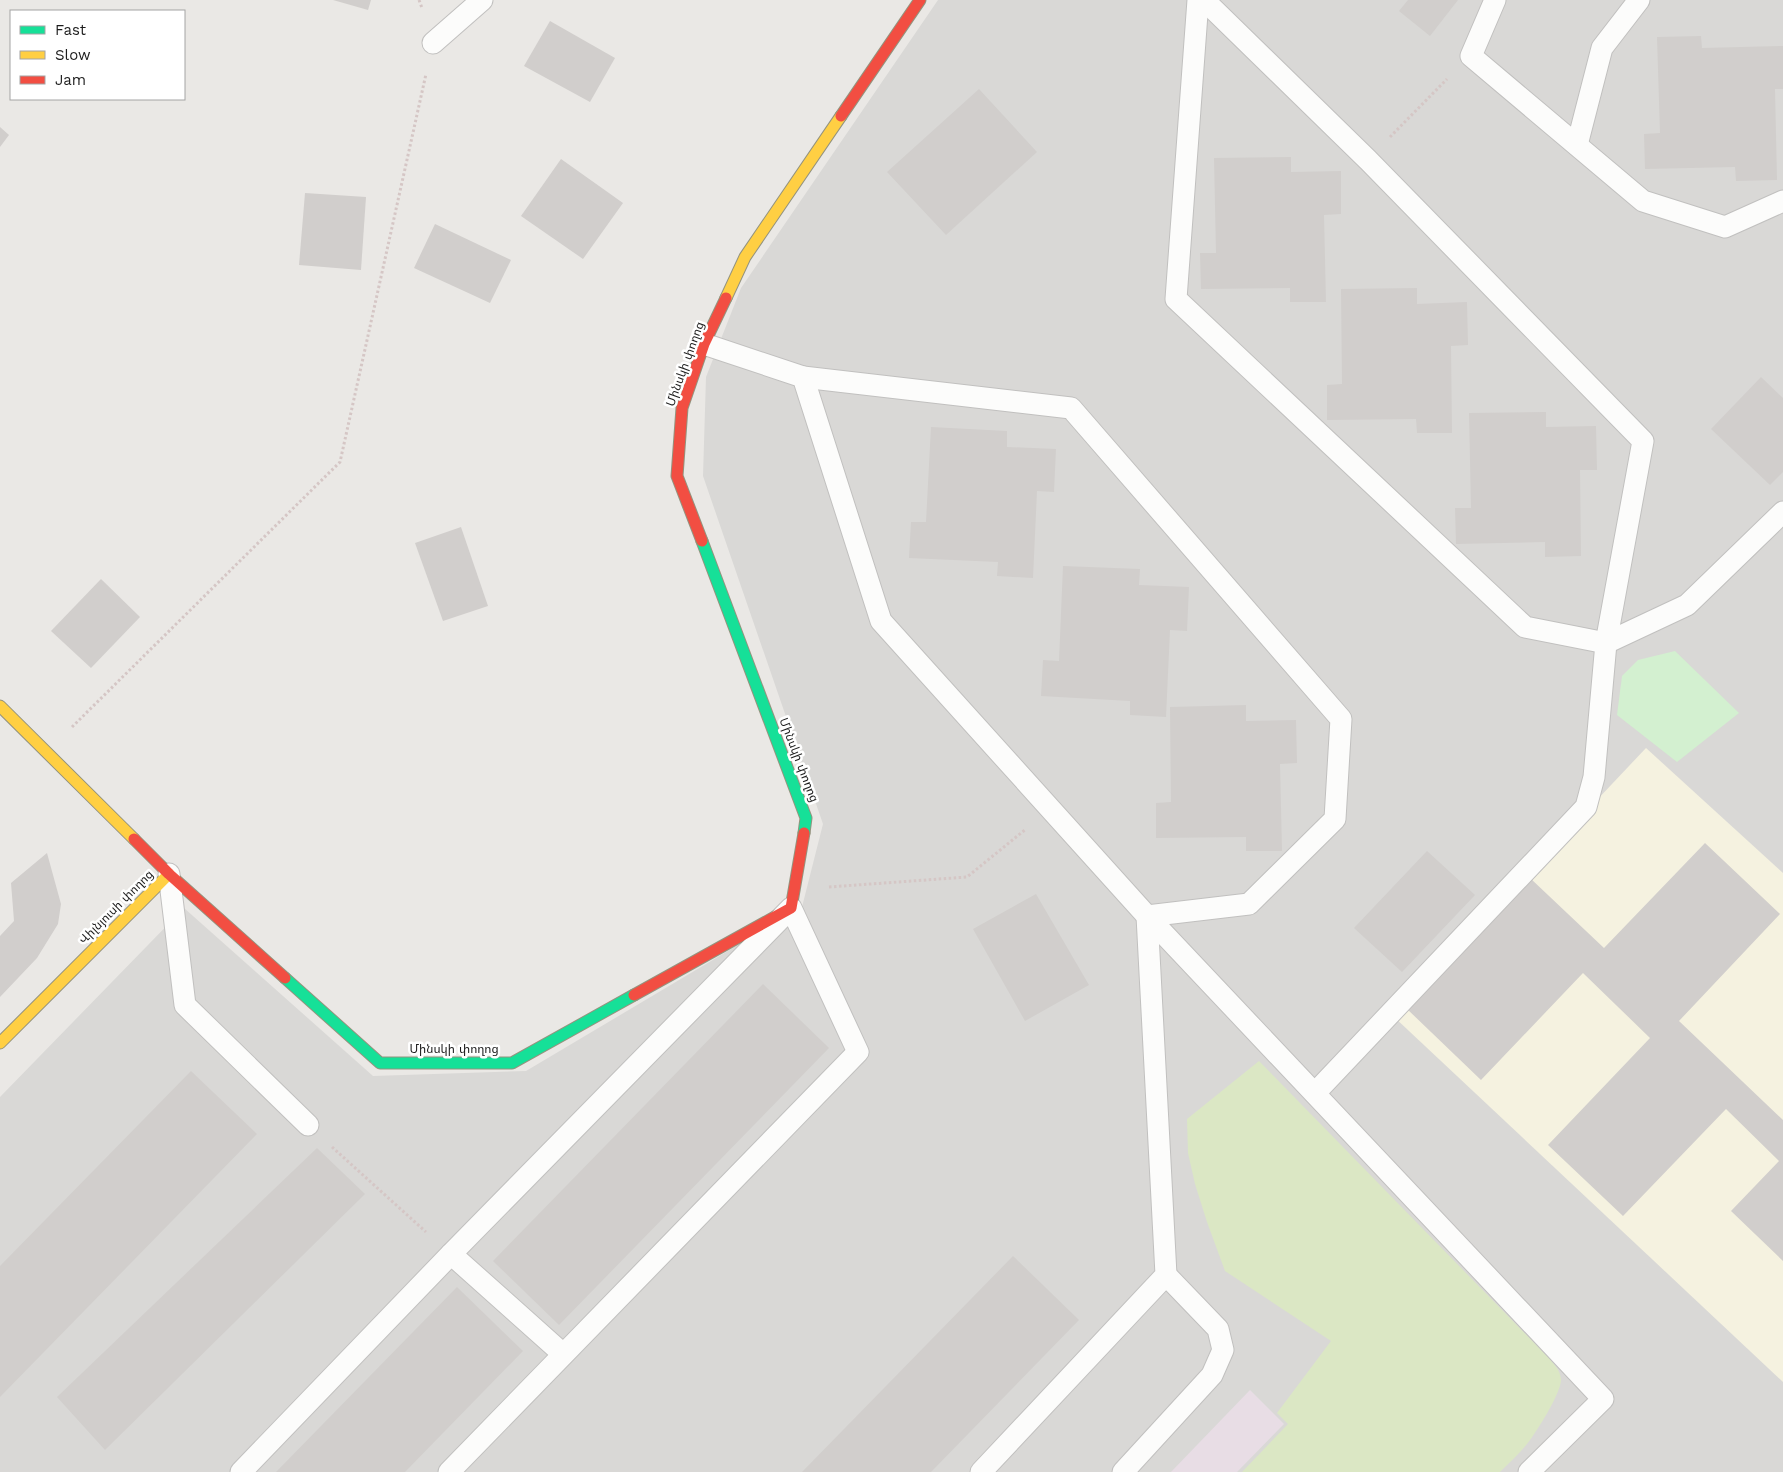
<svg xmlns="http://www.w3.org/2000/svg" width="1783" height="1472" viewBox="0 0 1783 1472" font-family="'Work Sans','Noto Sans Armenian',sans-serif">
<rect width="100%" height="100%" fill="#eae8e5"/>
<path fill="#d9d8d6" d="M938 0H1783V1472H0V1097L184 908 373 1076 526 1071 802 907 823 824 703 476 706 377 741 288Z"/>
<path fill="#e8dde5" d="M1250 1390 1284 1424 1237 1472H1171Z"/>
<path fill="#f5f2e0" d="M1646 748 1783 873V1382L1393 1016Z"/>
<path fill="#dbe7c4" d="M1259 1061 1547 1356C1553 1363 1560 1369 1561 1379 1562 1392 1536 1433 1527 1444 1519 1454 1509 1463 1500 1472H1242L1288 1424 1277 1413 1331 1341 1225 1271 1207 1222 1195 1184 1188 1153 1187 1119Z"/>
<path fill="#d3f0d0" d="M1675 651 1739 713 1677 762 1617 715 1622 676 1638 660Z"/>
<g fill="#d1cecc">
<path d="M333 0H371L368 10Z"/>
<path d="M1408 0H1458L1430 36 1399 11Z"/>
<path d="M550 21 615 58 590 102 524 66Z"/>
<path d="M1701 36 1702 48 1783 46V89H1775L1777 180 1736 181 1735 167 1645 169 1644 134 1660 133 1657 37Z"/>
<path d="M979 89 1037 152 946 235 887 172Z"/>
<path d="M0 127 9 135 0 147Z"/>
<path d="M1291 157V172L1341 171V214L1324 215 1326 302H1290V288L1201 289 1200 253H1216L1214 158Z"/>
<path d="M561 159 623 203 583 259 521 216Z"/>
<path d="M305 193 366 197 361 270 299 265Z"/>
<path d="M435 224 511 260 490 303 414 268Z"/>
<path d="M1417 288V304L1467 302 1468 345 1451 346 1452 433H1417L1416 419 1327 420V385L1342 384 1341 289Z"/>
<path d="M1761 377 1783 398V472L1770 485 1711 429Z"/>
<path d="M1546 412V427L1596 426 1597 470H1580L1581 556 1545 557V542L1456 544 1455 508H1471L1469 413Z"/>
<path d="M931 427 1007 431V447L1056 449 1054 492 1037 491 1033 578 997 576 998 562 909 558 911 522H926Z"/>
<path d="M461 527 488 606 443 621 415 543Z"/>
<path d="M1063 566 1140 569 1139 585 1189 587 1187 631 1170 630 1166 717 1130 715V701L1041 696 1043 660 1059 661Z"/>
<path d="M101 579 140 617 91 668 51 631Z"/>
<path d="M1246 705V721L1296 720 1297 763 1280 764 1282 851H1246V837L1156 838V803L1171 802 1170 707Z"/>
<path d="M1705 843 1780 914 1679 1021 1783 1120V1261L1731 1211 1779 1161 1726 1109 1623 1216 1548 1145 1650 1038 1583 973 1481 1080 1406 1008 1530 878 1604 948Z"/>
<path d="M1427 851 1475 895 1402 972 1354 928Z"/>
<path d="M47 853 61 904 58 924 37 958 0 997V936L14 921 11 883Z"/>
<path d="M1036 894 1089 985 1025 1021 973 929Z"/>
<path d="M763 984 829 1048 559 1325 493 1261Z"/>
<path d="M191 1071 257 1134 0 1397V1266Z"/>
<path d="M317 1148 365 1194 105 1450 57 1397Z"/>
<path d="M1013 1256 1079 1320 931 1472H802Z"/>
<path d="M457 1287 523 1351 405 1472H276Z"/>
</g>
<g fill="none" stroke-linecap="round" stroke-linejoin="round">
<defs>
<g id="lane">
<path d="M1198 0 1176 299 1525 627 1606 643 1687 605 1783 512"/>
<path d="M1204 0 1368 160 1643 441 1606 643 1594 777 1586 807 1315 1093"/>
<path d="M1495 0 1471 56 1643 201 1725 227 1783 201"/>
<path d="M433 43 482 0"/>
<path d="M1577 145 1602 48 1639 0"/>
<path d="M704 344 803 377 881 621 1147 916 1603 1399 1529 1472"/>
<path d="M803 377 1071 408 1341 719 1335 819 1249 904 1147 916"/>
<path d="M169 874 185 1005 308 1125"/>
<path d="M451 1254 563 1354"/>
<path d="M241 1472 451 1254 791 908 858 1052 449 1472"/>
<path d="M981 1472 1166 1275 1147 916"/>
<path d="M1123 1472 1212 1375 1223 1350 1218 1329 1166 1275"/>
</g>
<g id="fast">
<path d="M702 541 806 818 804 833"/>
<path d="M285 978 380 1063H512L634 995"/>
</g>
<g id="slow">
<path d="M726 298 745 257 841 116"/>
<path d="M0 706 134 839"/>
<path d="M0 1043 169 874"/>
</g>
<g id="jam">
<path d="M841 116 920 0"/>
<path d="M702 541 677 476 682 408 704 344 726 298"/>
<path d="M134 839 169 874 285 978"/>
<path d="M634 995 791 908 804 833"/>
</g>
</defs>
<use href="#lane" stroke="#c1c0bf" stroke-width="23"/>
<use href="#fast" stroke="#94937e" stroke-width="13"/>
<use href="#slow" stroke="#94937e" stroke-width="13"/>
<use href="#jam" stroke="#94937e" stroke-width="13"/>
<g stroke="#d5c6c5" stroke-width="3" stroke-dasharray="2.5 2.5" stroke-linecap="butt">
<path d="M419 0 422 8"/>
<path d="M1390 137 1447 79"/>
<path d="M72 727 340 462 426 74"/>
<path d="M829 887 967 877 1026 829"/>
<path d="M332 1147 426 1232"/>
</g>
<use href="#lane" stroke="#fcfcfb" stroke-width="21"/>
<use href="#fast" stroke="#16e098" stroke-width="11"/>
<use href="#slow" stroke="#ffcf43" stroke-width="11"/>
<use href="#jam" stroke="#f24e42" stroke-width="11"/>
</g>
<g text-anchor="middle" stroke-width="5" stroke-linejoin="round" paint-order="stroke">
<g font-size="12" fill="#1c1c1c" stroke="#fff">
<text transform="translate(685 364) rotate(-70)" y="4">Մինսկի փողոց</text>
<text transform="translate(799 760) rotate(69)" y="4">Մինսկի փողոց</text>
<text transform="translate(116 907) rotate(-45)" y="4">Վիլնյուսի փողոց</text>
<text x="454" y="1053">Մինսկի փողոց</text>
</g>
</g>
<rect x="10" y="10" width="175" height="90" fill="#ffffff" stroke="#a4a4a4"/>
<rect x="20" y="26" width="25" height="8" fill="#16e098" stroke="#a4a4a4"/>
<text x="55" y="35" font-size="15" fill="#1c1c1c">Fast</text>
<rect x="20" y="51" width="25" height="8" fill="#ffcf43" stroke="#a4a4a4"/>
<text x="55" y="60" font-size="15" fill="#1c1c1c">Slow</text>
<rect x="20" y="76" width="25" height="8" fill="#f24e42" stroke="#a4a4a4"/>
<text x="55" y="85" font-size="15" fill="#1c1c1c">Jam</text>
</svg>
